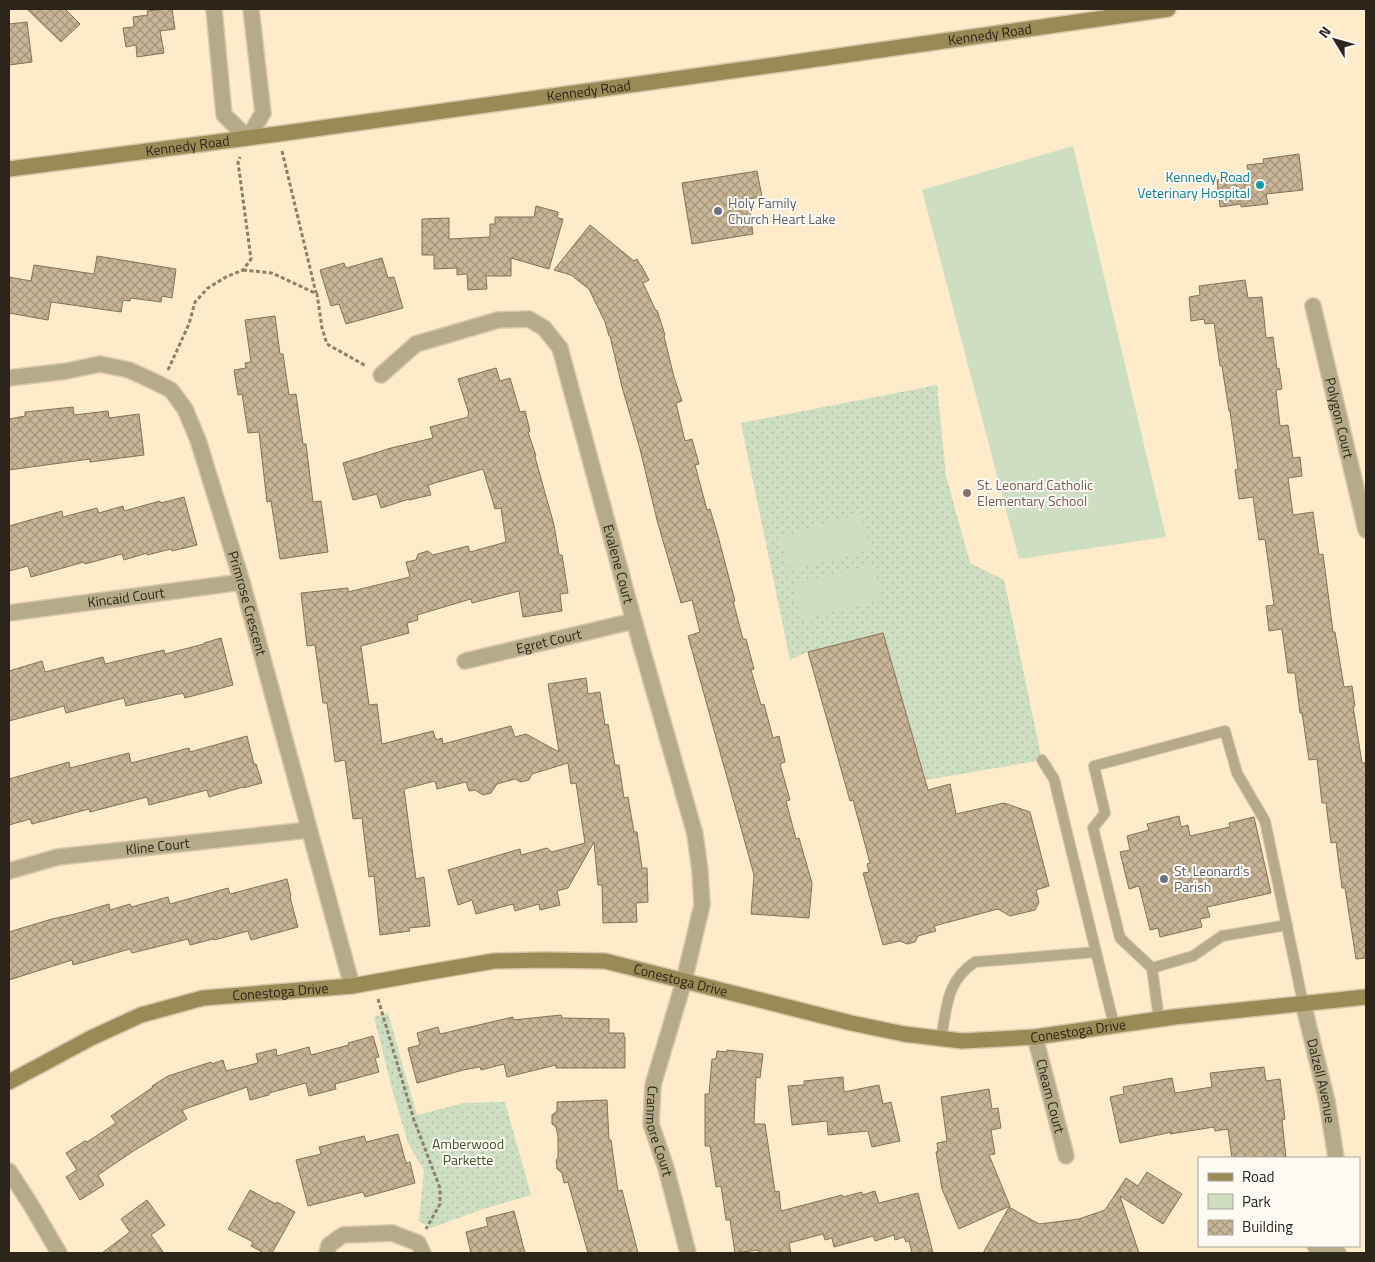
<svg xmlns="http://www.w3.org/2000/svg" width="1375" height="1262" viewBox="0 0 1375 1262" font-family="'Titillium Web',sans-serif">
<defs>
<pattern id="green-dots" width="8" height="8" patternUnits="userSpaceOnUse" patternTransform="scale(1.25)"><rect width="8" height="8" fill="#cedec0"/><path d="M2 2h.1M6 6h.1" fill="none" stroke="#b1bea4" stroke-width="1.8" stroke-linecap="round"/></pattern>
<pattern id="building-cross-hatch" width="8" height="8" patternUnits="userSpaceOnUse" patternTransform="scale(1.25)"><rect width="8" height="8" fill="#c8b596"/><path d="M0 0l8 8M0 8l8-8" fill="none" stroke="#a3937a"/></pattern>
</defs>
<rect width="100%" height="100%" fill="#feebca"/>
<g fill="url(#green-dots)">
<path d="M937 385 946 476 970 563 1004 580 1042 760 926 780 883 633 808 652 790 660 741 423Z"/>
<path d="M388 1013 417 1115 464 1103 505 1102 531 1195 483 1209 431 1228 419 1221 424 1171 408 1143 392 1089 374 1017Z"/>
</g>
<g fill="#cedec0">
<path d="M1073 146 1166 537 1019 559 922 190Z"/>
<path d="M860 514 870 548 789 572 779 538Z"/>
<path d="M873 564 882 599 802 620 793 585Z"/>
</g>
<g fill="url(#building-cross-hatch)" stroke="#837255">
<path d="M27 9H65L80 24 61 42Z"/>
<path d="M164 9H172L175 29 160 31 164 53 137 57 136 45 126 47 123 28 134 27 133 17 148 15 147 11Z"/>
<path d="M27 22 32 62 9 65V24Z"/>
<path d="M1299 154 1303 190 1266 194 1268 204 1241 207V204L1220 207 1217 180 1249 176 1247 165 1264 163 1263 159Z"/>
<path d="M757 171 762 197 748 199 753 234 692 244 682 183Z"/>
<path d="M536 206 558 212 557 218 563 219 549 269 511 258V276H486L487 289 468 290 467 274 457 275V268L434 269V255H422V219L449 218V239L490 237V224H495V217H534Z"/>
<path d="M590 225 634 261 637 259 640 265H641L649 280 643 283 656 311 657 310 665 335 664 336 674 377 682 401 676 403 685 441 692 439 699 464 695 465 707 510 710 509 718 536 735 601H733L743 639H746L754 669 751 670 761 705 764 704 773 738 779 736 785 762 780 764 790 800 786 801 796 839 799 838 812 883 809 918 751 914 754 875 688 636 700 632 692 600 681 603 657 520 640 449 622 387 610 336H609L605 322 589 289 571 275 554 270Z"/>
<path d="M97 256 176 269 172 298 162 296 161 302 131 298 130 301 123 300 121 312 51 302 48 320 9 313V277L31 281 34 265 94 274Z"/>
<path d="M382 258 388 278 394 277 403 308 346 324 339 304 331 306 320 270 344 263 346 268Z"/>
<path d="M1245 280 1248 298 1262 297 1266 338 1273 337 1277 369 1279 368 1282 389 1276 390 1280 426 1288 425 1293 458 1300 457 1302 476 1288 478 1293 515 1313 512 1319 555 1323 554 1333 632H1335L1344 687 1352 686 1355 706H1353L1362 763H1366V958L1356 959 1345 888H1342L1336 842 1331 843 1326 803H1322L1317 759 1309 760 1302 713H1300L1295 673H1288L1282 629 1269 631 1266 606 1274 605 1265 539 1259 540 1253 497 1239 499 1235 470 1238 469 1230 411H1229L1222 366H1220L1214 323 1205 324 1204 319 1191 321 1189 297 1200 295 1199 286Z"/>
<path d="M275 316 280 354H283L289 395 296 394 303 444H306L313 502 321 501 328 552 280 559 271 501 267 502 259 432 248 433 242 394 238 395 234 370 246 368 245 363 251 362 245 320Z"/>
<path d="M496 368 500 381 510 378 520 412 525 411 530 431 528 432 536 456 535 457 554 525 559 555H562L568 593 560 594 562 611 523 617 519 591 472 603 471 599 417 615 418 620 407 623 409 633 361 646 369 705 377 704 382 744 433 731 436 740 442 738 443 744 511 726 515 737 526 734 559 752 548 684 586 678 588 694 600 692 605 725 608 724 615 765H619L624 798 628 797 634 832H637L642 868H647L648 902 636 903 637 922 603 923 602 885H598L594 842 568 888 557 891 560 905 540 910 539 904 515 911 513 904 476 914 472 900 458 905 448 870 520 849 521 855 547 848 552 852 585 843 576 783 571 784 568 763 532 774 529 780 521 782 515 779 497 784 491 793 483 795 475 790 469 791 466 782 437 789 435 781 404 789 416 879 424 877 430 926 409 928 410 931 380 935 374 876 369 877 362 818 353 819 345 760 335 762 327 703H323L315 645 307 646 301 593 348 588V592L410 577 406 562 416 560 418 554 428 551 433 555 468 546 470 552 506 542 501 508 495 509 483 469 428 485 431 495 409 500V499L381 508 377 494 353 500 343 463 391 448 433 438 430 427 468 417V414H469L458 379Z"/>
<path d="M73 407 74 415 108 411 109 418 139 414 144 455 90 462V459L9 470V419L25 416V412Z"/>
<path d="M184 497 197 545 172 551 171 549 147 555V553L124 560 122 554 85 564 84 562 31 577 28 566 9 571V526L62 511 63 517 97 508 99 513 123 506 124 511 160 501 161 503Z"/>
<path d="M883 633 928 790 950 784 956 814 1004 803 1030 812 1049 886 1036 890 1039 902 1035 910 1010 916 998 909 934 926 936 931 918 936 915 942 907 944 900 941 883 945 863 873 869 872 867 864 870 863 853 800 850 801 808 652Z"/>
<path d="M221 638 233 685 185 698 183 693 126 706 124 698 66 713 64 706 9 721V671L42 661 45 672 103 657 105 664 164 650 165 654 204 644V643Z"/>
<path d="M247 736 254 764H256L262 783 243 788V787L209 797 207 790 149 805 147 797 90 812 89 809 32 824 30 819 9 825V779L69 762 70 768 129 753 131 763 189 748 190 752Z"/>
<path d="M1179 816 1181 827 1188 825 1190 836 1230 827 1229 823 1254 817 1271 893 1207 907 1210 917 1200 919 1202 927 1160 937 1158 928 1150 930 1139 886 1129 889 1120 852 1130 850 1127 836 1149 830 1147 824Z"/>
<path d="M287 879 291 896 290 897 298 927 251 940 248 931 214 940 213 939 190 945 188 939 132 953 130 949 73 965 72 960 9 980V932L52 919 75 914 109 904 110 910 130 904 131 907 168 897 170 904 228 888 230 894Z"/>
<path d="M561 1015 562 1018 609 1019V1033H624V1037H625V1068H556V1065L507 1077 504 1064 481 1070 480 1067 463 1070 417 1083 408 1048 420 1045 417 1033 438 1027 440 1034 513 1017V1020Z"/>
<path d="M373 1036 379 1057 375 1058 379 1072 335 1084 336 1089 309 1096 306 1083 269 1093V1095L250 1100 247 1087 182 1110 187 1119 135 1150 98 1175 104 1185 80 1200 66 1177 77 1170 66 1153 85 1141 87 1142 116 1123 111 1116 153 1087 152 1086 168 1076 211 1062 212 1064 223 1060 226 1071 258 1063 256 1054 276 1049 277 1056 309 1047 311 1055 349 1045 348 1043Z"/>
<path d="M727 1050 763 1054 760 1078 756 1077 754 1124H765L775 1192 779 1191 781 1211 842 1195 843 1197 862 1192V1195L875 1191 879 1203 918 1193 933 1253H912L909 1241 906 1242 904 1237 895 1240 894 1235 875 1241 873 1236 834 1247 832 1238 825 1240 823 1234 789 1243 791 1253H759L758 1250 735 1253 730 1220H726L721 1186 716 1187 710 1146H705V1094H709L712 1059H716L717 1051 727 1052Z"/>
<path d="M1264 1067 1266 1081 1280 1079 1285 1119 1282 1120 1286 1158H1232L1228 1129 1215 1131 1214 1127 1170 1134 1172 1132 1120 1143 1110 1097 1124 1094 1123 1087 1172 1078 1175 1093 1212 1087 1210 1073Z"/>
<path d="M843 1077 844 1092 879 1085 883 1104 891 1102 900 1141 872 1147 868 1131 828 1135 827 1121 792 1125 788 1086 804 1085V1081Z"/>
<path d="M989 1089 992 1109 998 1108 1001 1128 991 1130 995 1154 989 1155 1010 1206 959 1229 942 1189 936 1152 938 1151 937 1143 947 1141 941 1097Z"/>
<path d="M607 1100 609 1140H611L618 1191 622 1190 638 1253H588L568 1182 564 1183 562 1173 557 1169 556 1160 558 1158V1136L556 1127 552 1124V1115L557 1111V1102Z"/>
<path d="M398 1134 406 1163 410 1162 415 1183 365 1197 363 1192 308 1206 296 1160 321 1154 319 1147 364 1136 366 1142Z"/>
<path d="M1147 1172 1182 1194 1163 1224 1120 1196 1139 1253H983L1009 1207 1039 1224 1079 1219 1105 1210 1126 1178 1138 1186Z"/>
<path d="M250 1190 276 1204 277 1202 295 1212 272 1253H264L251 1246 253 1242 228 1229Z"/>
<path d="M147 1200 165 1225 151 1235 164 1253H102L130 1232 121 1219Z"/>
<path d="M514 1211 525 1253H471L466 1232 488 1226 486 1218Z"/>
</g>
<g fill="none" stroke-linecap="round" stroke-linejoin="round">
<defs>
<g id="lane">
<path d="M1042 760 1054 779 1096 952"/>
<path d="M1152 968 1193 956 1222 936 1287 925"/>
<path d="M1159 1019 1152 968 1120 938 1093 828 1105 813 1094 766 1225 731 1237 773 1265 821 1303 1003"/>
<path d="M941 1039C947 1007 946 981 975 962L1096 952 1114 1025"/>
</g>
<g id="street">
<path d="M214 9 224 115 248 138 263 113 251 9"/>
<path id="s1" d="M1313 306 1366 530"/>
<path id="s2" d="M381 375 416 344 498 320 529 319 544 328 560 348 634 621 695 834 700 871 702 905 684 981 653 1085 651 1124 666 1168 688 1253"/>
<path id="s3" d="M9 378 67 371 100 364 129 370 153 381 171 390 185 409 198 440 242 582 352 986"/>
<path id="s4" d="M9 613 242 582"/>
<path id="s5" d="M465 661 634 621"/>
<path id="s6" d="M9 871 58 857 309 830"/>
<path id="s7" d="M1303 1003 1327 1101 1336 1158"/>
<path id="s8" d="M1035 1037 1066 1156"/>
<path d="M9 1171 31 1205 59 1253"/>
<path d="M1315 1246 1338 1253"/>
<path d="M327 1253 329 1245 343 1235 392 1233 418 1243 423 1253"/>
</g>
<g id="secondary">
<path id="s9" d="M9 169 278 134 796 62 1168 9"/>
<path id="s10" d="M9 1082 91 1038 141 1015 203 998 352 986 424 973 494 961 545 960 605 961 851 1023 904 1034 962 1041 1035 1037 1174 1017 1366 997"/>
</g>
</defs>
<use href="#lane" stroke="#d8c7aa" stroke-width="12"/>
<use href="#street" stroke="#d8c7aa" stroke-width="18"/>
<use href="#secondary" stroke="#d8c7aa" stroke-width="18"/>
<g stroke="#8c806a" stroke-width="3" stroke-dasharray="4 2.5" stroke-linecap="butt">
<path d="M282 151 316 293"/>
<path d="M243 270 272 273 317 294 322 328 327 344 366 366"/>
<path d="M168 370 189 324 195 302 208 288 226 277 243 270 251 259 238 162 240 157"/>
<path d="M378 999 414 1120 440 1188V1204L426 1229"/>
</g>
<use href="#lane" stroke="#b5ab89" stroke-width="10"/>
<use href="#street" stroke="#b5ab89" stroke-width="15"/>
<use href="#secondary" stroke="#9a8a56" stroke-width="15"/>
</g>
<circle fill="#0f9aa8" stroke="#fefaf4" stroke-width="2" cx="1260" cy="185" r="5"/>
<g fill="#6b7280" stroke="#fefaf4" stroke-width="2">
<circle cx="718" cy="211" r="5"/>
<circle cx="1164" cy="879" r="5"/>
</g>
<circle fill="#8d6e63" stroke="#fefaf4" stroke-width="2" cx="967" cy="493" r="5"/>
<g text-anchor="middle" stroke-width="4" stroke-linejoin="round" paint-order="stroke">
<g font-size="14" fill="#2c2519" stroke="#fefaf4">
<text dy="5" stroke="none"><textPath href="#s9" startOffset="990">Kennedy Road</textPath></text>
<text dy="5" stroke="none"><textPath href="#s9" startOffset="585">Kennedy Road</textPath></text>
<text dy="5" stroke="none"><textPath href="#s9" startOffset="180">Kennedy Road</textPath></text>
<text dy="5" stroke="none"><textPath href="#s1" startOffset="115">Polygon Court</textPath></text>
<text dy="5" stroke="none"><textPath href="#s2" startOffset="430">Evalene Court</textPath></text>
<text dy="5" stroke="none"><textPath href="#s4" startOffset="118">Kincaid Court</textPath></text>
<text dy="5" stroke="none"><textPath href="#s3" startOffset="396">Primrose Crescent</textPath></text>
<text dy="5" stroke="none"><textPath href="#s5" startOffset="86">Egret Court</textPath></text>
<text dy="5" stroke="none"><textPath href="#s6" startOffset="151">Kline Court</textPath></text>
<text dy="5" stroke="none"><textPath href="#s10" startOffset="695">Conestoga Drive</textPath></text>
<text dy="5" stroke="none"><textPath href="#s10" startOffset="290">Conestoga Drive</textPath></text>
<text dy="5" stroke="none"><textPath href="#s10" startOffset="1100">Conestoga Drive</textPath></text>
<text dy="5" stroke="none"><textPath href="#s7" startOffset="80">Dalzell Avenue</textPath></text>
<text dy="5" stroke="none"><textPath href="#s8" startOffset="61">Cheam Court</textPath></text>
<text dy="5" stroke="none"><textPath href="#s2" startOffset="1016">Cranmore Court</textPath></text>
</g>
<g font-size="14" fill="#0d838f" stroke="#fefaf4" text-anchor="end">
<text x="1250" y="182">Kennedy Road<tspan x="1250" dy="16">Veterinary Hospital</tspan></text>
</g>
<g font-size="14" fill="#5b616d" stroke="#fefaf4" text-anchor="start">
<text x="728" y="208">Holy Family<tspan x="728" dy="16">Church Heart Lake</tspan></text>
<text x="1174" y="876">St. Leonard's<tspan x="1174" dy="16">Parish</tspan></text>
</g>
<g font-size="14" fill="#785e54" stroke="#fefaf4" text-anchor="start">
<text x="977" y="490">St. Leonard Catholic<tspan x="977" dy="16">Elementary School</tspan></text>
</g>
<g font-size="14" fill="#3c5323" stroke="#fefaf4">
<text x="468" y="1149">Amberwood<tspan x="468" dy="16">Parkette</tspan></text>
</g>
</g>
<rect width="1375" height="1262" fill="none" stroke="#2c2519" stroke-width="20"/>
<rect x="1198" y="1157" width="162" height="90" fill="#fefaf4" stroke="#aaa59c"/>
<rect x="1208" y="1173" width="25" height="8" fill="#9a8a56" stroke="#aaa59c"/>
<text x="1242" y="1182" font-size="15" fill="#2c2519">Road</text>
<rect x="1208" y="1194" width="25" height="15" fill="#cedec0" stroke="#aaa59c"/>
<text x="1242" y="1207" font-size="15" fill="#2c2519">Park</text>
<rect x="1208" y="1220" width="25" height="15" fill="url(#building-cross-hatch)" stroke="#aaa59c"/>
<text x="1242" y="1232" font-size="15" fill="#2c2519">Building</text>
<g transform="translate(1335 40) rotate(307)" stroke="#fefaf4" stroke-width="4" paint-order="stroke">
<path d="M0-4L9 19L0 12L-9 19Z" fill="#2c2519"/>
<text y="-8" font-size="14" font-weight="bold" text-anchor="middle" fill="#2c2519">N</text>
</g>
</svg>
